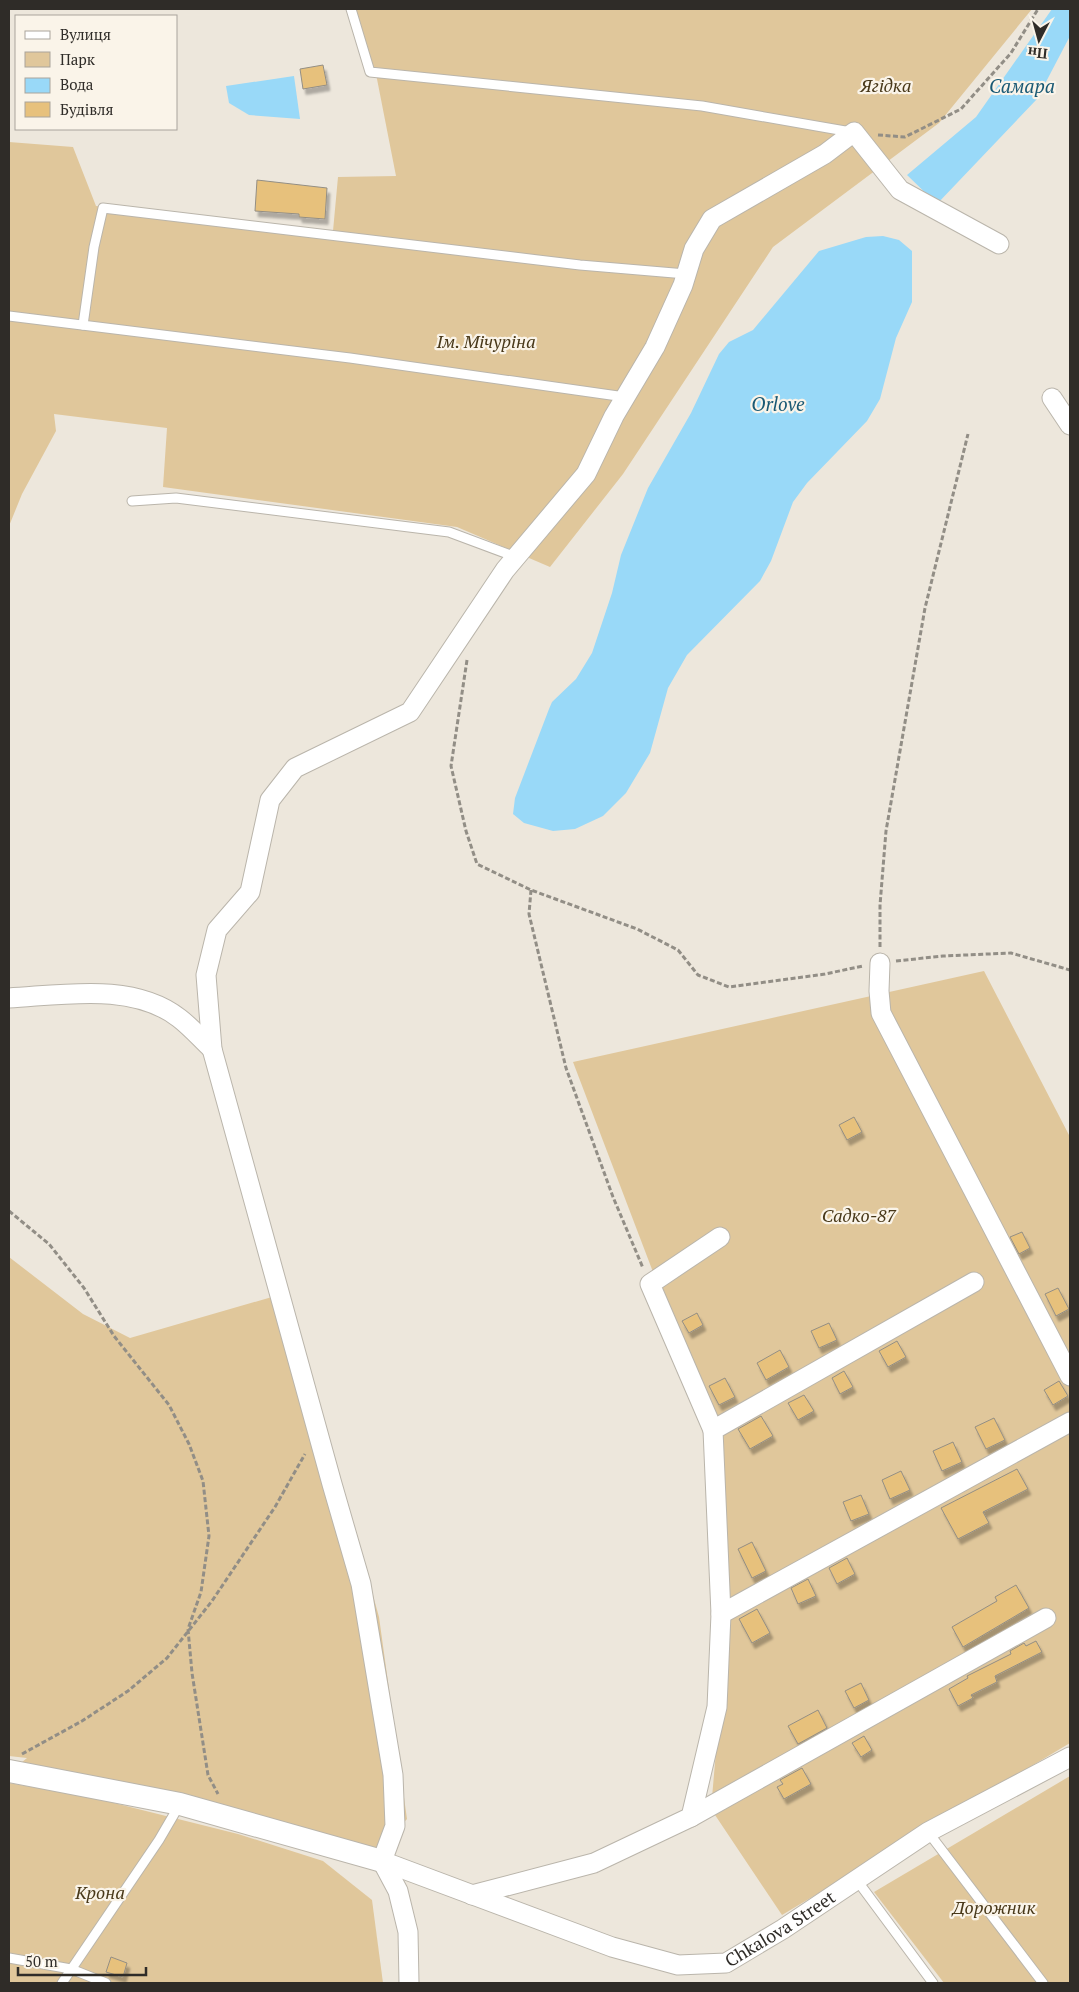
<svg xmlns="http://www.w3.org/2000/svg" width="1079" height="1992" viewBox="0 0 1079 1992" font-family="'PT Serif',serif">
<defs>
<filter id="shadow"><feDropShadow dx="3" dy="5.5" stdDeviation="1" flood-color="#0004"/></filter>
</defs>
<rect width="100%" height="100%" fill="#ede7dc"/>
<g fill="#e0c79b">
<path d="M356 9H1032L939 123 773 247 623 474 550 567 457 527 163 487 167 428 54 414 56 431 22 494 9 526V142L73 147 96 206 333 231 338 177 396 176 377 79Z"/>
<path d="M984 971 1070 1137V1743L782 1915 711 1809 726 1637 720 1433 653 1272 573 1062Z"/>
<path d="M9 1257 83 1314 130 1338 289 1292 379 1617 407 1819 377 1852 16 1767 27 1758 9 1756Z"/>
<path d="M1070 1776V1983H944L874 1892Z"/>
<path d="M9 1783 94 1798 238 1834 323 1861 372 1900 383 1983H9Z"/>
</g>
<g fill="#99d9f8">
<path d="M1052 9H1070V36L1037 99 937 204 907 175 976 117Z"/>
<path d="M294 76 300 119 249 115 229 103 226 86Z"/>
<path d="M883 236 899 240 912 251V302L896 338 880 399 867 421 807 483 793 502 771 561 760 581 687 655 668 688 650 753 626 793 603 816 575 829 553 831 524 823 513 814 515 798 549 709 552 702 576 679 592 653 612 593 621 555 648 488 691 413 719 354 729 342 753 330 819 251 866 237Z"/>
</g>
<g fill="#e7c17c" stroke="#938e84" filter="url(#shadow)">
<path d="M323 65 327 85 303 89 300 69Z"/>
<path d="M257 180 327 188 325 219 299 217V214L255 211Z"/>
<path d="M854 1117 862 1132 847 1140 839 1125Z"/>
<path d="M1022 1232 1030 1248 1019 1254 1010 1237Z"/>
<path d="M1058 1288 1069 1309 1056 1316 1045 1294Z"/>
<path d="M697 1313 703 1325 689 1333 682 1321Z"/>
<path d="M829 1323 837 1340 819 1348 811 1331Z"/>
<path d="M897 1341 906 1357 888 1367 879 1351Z"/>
<path d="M780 1350 789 1367 766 1380 757 1363Z"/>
<path d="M844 1371 853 1387 840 1394 832 1378Z"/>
<path d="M725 1378 735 1397 719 1405 709 1386Z"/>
<path d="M1059 1381 1068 1396 1053 1405 1044 1390Z"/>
<path d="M804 1395 814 1411 798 1420 788 1403Z"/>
<path d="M761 1416 773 1436 750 1449 738 1429Z"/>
<path d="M994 1418 1005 1440 986 1449 975 1427Z"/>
<path d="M953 1442 962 1462 942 1471 933 1451Z"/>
<path d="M1017 1469 1028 1489 983 1512 989 1523 958 1539 941 1508Z"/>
<path d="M901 1471 910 1490 890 1499 882 1480Z"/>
<path d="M861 1495 869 1514 851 1521 843 1502Z"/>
<path d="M752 1542 766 1571 752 1578 738 1549Z"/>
<path d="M847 1558 855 1574 837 1584 829 1568Z"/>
<path d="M808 1579 816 1596 798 1604 791 1588Z"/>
<path d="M1016 1585 1029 1608 963 1647 952 1627 997 1601 995 1597Z"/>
<path d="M757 1609 770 1633 752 1643 739 1619Z"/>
<path d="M1036 1641 1042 1652 995 1676 997 1682 971 1695 973 1698 958 1706 949 1689 968 1678 967 1676 1011 1654 1010 1651 1024 1643 1026 1646Z"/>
<path d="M861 1683 869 1700 854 1708 845 1691Z"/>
<path d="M818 1710 827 1728 798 1744 788 1726Z"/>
<path d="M864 1736 872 1750 861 1757 852 1743Z"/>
<path d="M802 1768 811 1784 784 1799 777 1787 783 1784 780 1780Z"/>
<path d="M111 1957 127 1963 123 1977 106 1972Z"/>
</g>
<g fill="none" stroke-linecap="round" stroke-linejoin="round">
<defs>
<g id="service">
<path d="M351 9 370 72 702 106 851 132"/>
<path d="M9 316 350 358 625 397"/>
<path d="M83 325 94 247 103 208 580 265 686 274"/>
<path d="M132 501 176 498 449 532 516 557"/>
<path d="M928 1832 1043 1983"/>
<path d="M856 1879 933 1983"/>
<path d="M9 1958 71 1969 106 1983"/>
<path d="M62 1983 159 1840 180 1804"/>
</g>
<g id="minor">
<path d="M1052 398 1070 425"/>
<path d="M880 963 879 991 881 1013 1070 1376"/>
<path d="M9 998C63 995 133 982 179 1018 191 1027 201 1039 212 1049"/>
<path d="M713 1430 650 1284 720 1237"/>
<path d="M721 1614 713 1430 974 1282"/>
<path d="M691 1817 1046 1618"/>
<path d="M382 1861 395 1826 393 1775 361 1584 332 1484 212 1049 206 975 217 930 250 892 270 800 295 768 410 712 505 570 586 474 614 416 655 347 683 285 694 249 712 219 825 154 854 132 900 190 999 244"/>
<path id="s1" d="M382 1861 612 1947 678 1965 726 1963 783 1929 928 1832 1070 1757"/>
<path d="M382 1861 398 1891 408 1932 409 1983"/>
<path d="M472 1895 594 1863 691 1817 717 1707 721 1614 1070 1422"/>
</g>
<path id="tertiary" d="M9 1771 180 1804 382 1861"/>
</defs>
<use href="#service" stroke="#bab5ab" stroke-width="11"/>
<use href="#minor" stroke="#bab5ab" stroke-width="21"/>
<use href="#tertiary" stroke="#bab5ab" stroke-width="24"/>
<g stroke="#928e86" stroke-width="3" stroke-dasharray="5 2.5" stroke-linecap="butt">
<path d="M878 135 905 137 961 109 1011 53 1038 9"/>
<path d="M467 660 451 766 466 831 477 864 531 890 637 929 678 950 698 975 729 987 825 974 863 966"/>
<path d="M531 890 529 914 566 1068 613 1197 643 1268"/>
<path d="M880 947V905L886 831 925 608 968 434"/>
<path d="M896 961 943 956 1011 953 1070 970"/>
<path d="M9 1211 49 1244 84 1288 114 1336 169 1405 189 1444 203 1481 209 1536 201 1592 188 1629 192 1673 208 1775 218 1794"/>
<path d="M22 1754 82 1721 128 1691 167 1658 212 1601 275 1507 305 1454"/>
</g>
<use href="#service" stroke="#fff" stroke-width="9"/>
<use href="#minor" stroke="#fff" stroke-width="19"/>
<use href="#tertiary" stroke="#fff" stroke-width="22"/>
</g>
<g text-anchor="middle" stroke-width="4.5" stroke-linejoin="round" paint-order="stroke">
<g font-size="18" font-style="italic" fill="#483819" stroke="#faf4e9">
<text x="886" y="92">Ягідка</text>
<text x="486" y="348">Ім. Мічуріна</text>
<text x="859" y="1222">Садко-87</text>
<text x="100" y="1899">Крона</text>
<text x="994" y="1914">Дорожник</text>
</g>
<g font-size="18" fill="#2f2c28" stroke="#faf4e9">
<text dy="6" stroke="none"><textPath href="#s1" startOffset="426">Chkalova Street</textPath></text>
</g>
<g font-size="19" font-style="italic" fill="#195974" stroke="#faf4e9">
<text x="1022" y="93">Самара</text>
<text x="778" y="411">Orlove</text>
</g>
</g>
<rect width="1079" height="1992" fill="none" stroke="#2f2c28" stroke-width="20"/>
<rect x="15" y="15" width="162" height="115" fill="#faf4e9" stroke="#a9a49c"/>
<rect x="25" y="31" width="25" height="8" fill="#ffffff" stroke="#a9a49c"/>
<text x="60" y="40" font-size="15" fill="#2f2c28">Вулиця</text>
<rect x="25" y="52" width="25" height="15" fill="#e0c79b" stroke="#a9a49c"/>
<text x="60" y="65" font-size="15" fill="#2f2c28">Парк</text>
<rect x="25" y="78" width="25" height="15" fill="#99d9f8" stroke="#a9a49c"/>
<text x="60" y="90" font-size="15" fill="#2f2c28">Вода</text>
<rect x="25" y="102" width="25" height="15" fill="#e7c17c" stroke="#a9a49c"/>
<text x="60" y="115" font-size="15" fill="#2f2c28">Будівля</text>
<g transform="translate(1039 40) rotate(186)" stroke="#faf4e9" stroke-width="4" paint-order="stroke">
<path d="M0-4L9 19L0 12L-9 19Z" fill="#2f2c28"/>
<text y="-8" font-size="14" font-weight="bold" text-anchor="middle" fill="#2f2c28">Пн</text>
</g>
<path d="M18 1967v8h128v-8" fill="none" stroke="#2f2c28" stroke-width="2.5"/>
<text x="25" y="1967" font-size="15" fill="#2f2c28" stroke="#faf4e9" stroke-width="4" paint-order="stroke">50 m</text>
</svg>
